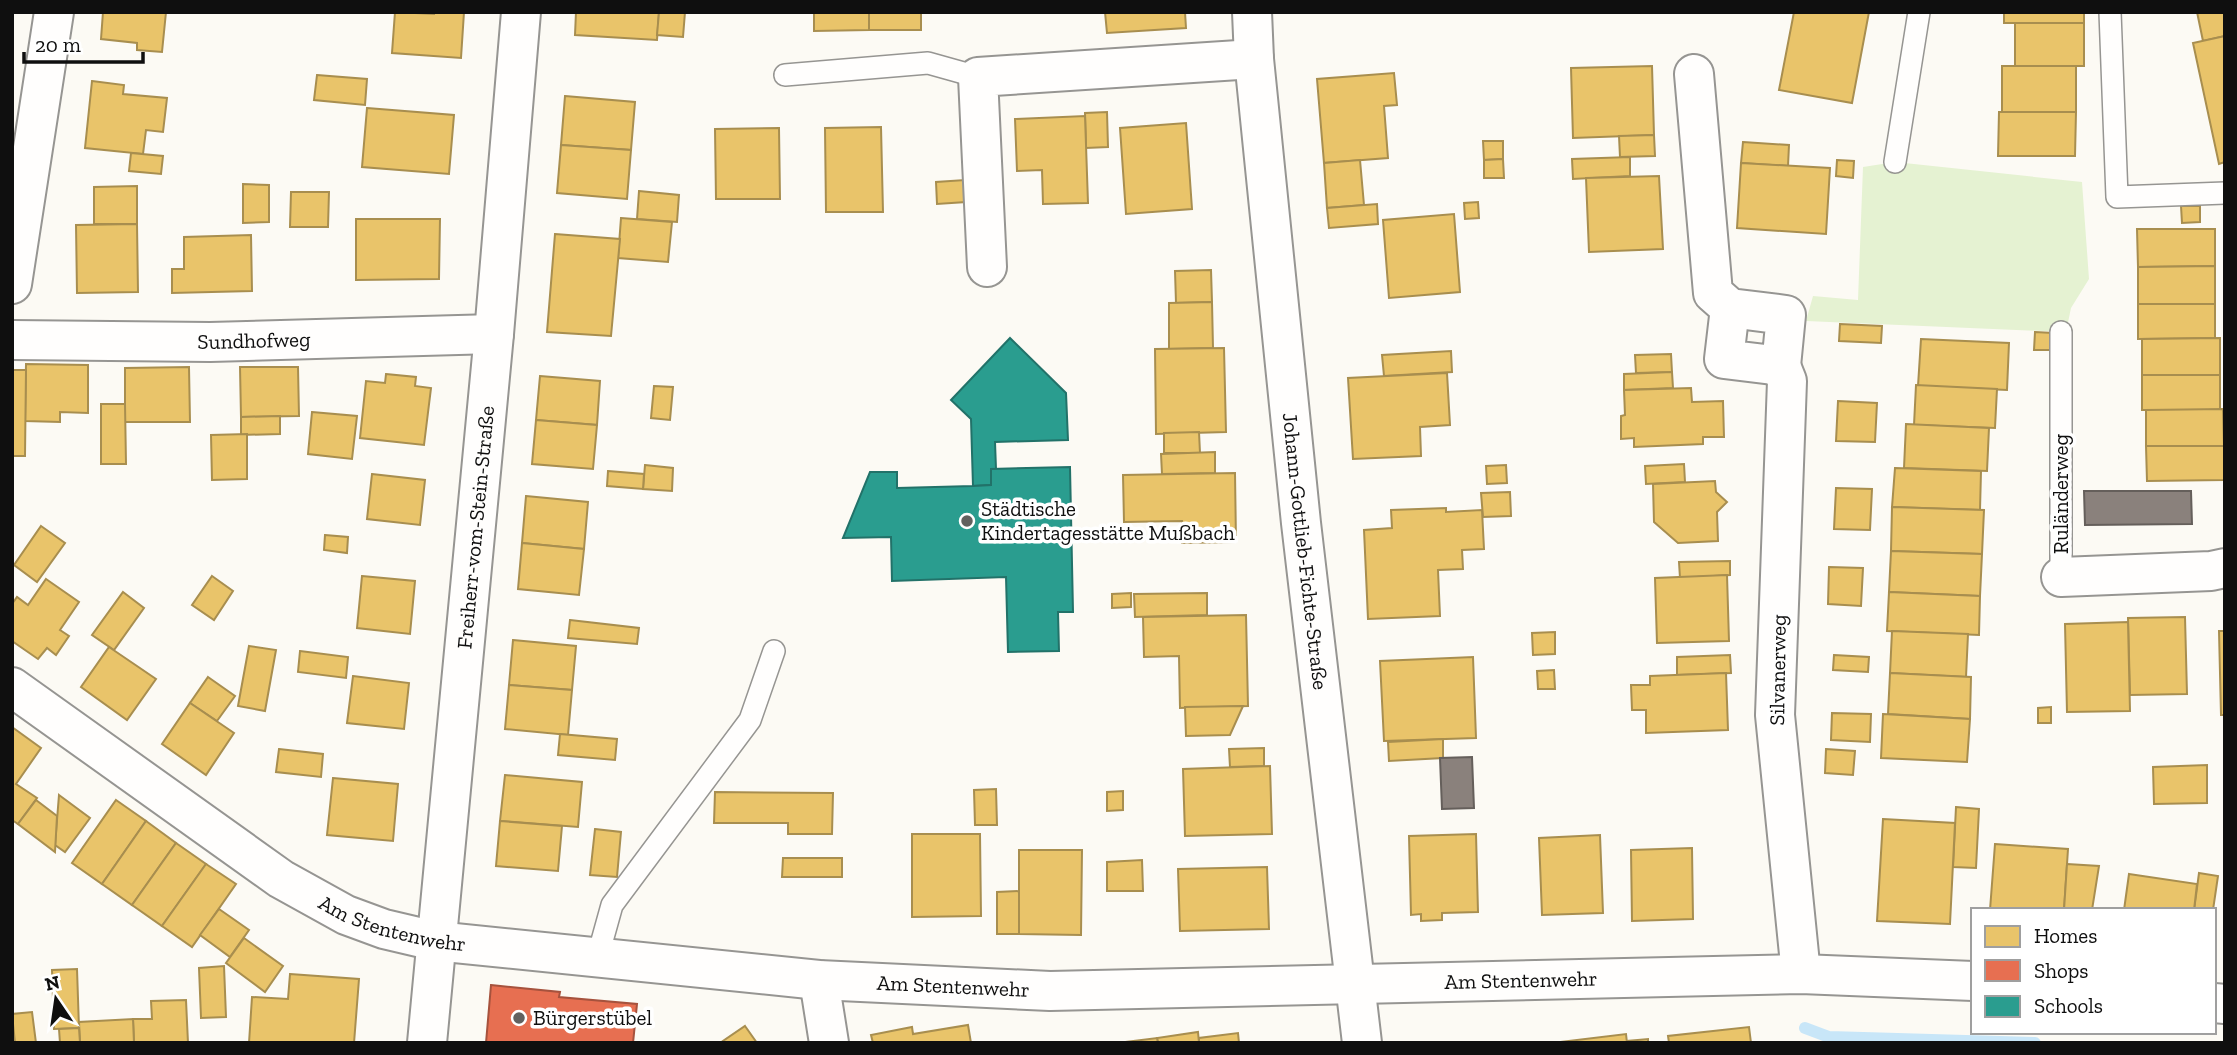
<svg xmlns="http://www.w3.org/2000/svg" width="2237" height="1055" viewBox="0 0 2237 1055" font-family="'Zilla Slab',serif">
<rect width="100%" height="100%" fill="#fcfaf4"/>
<path fill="#e5f2d2" d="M1895 162 2082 182 2089 279 2071 308 2066 332 1806 321 1813 296 1858 300 1863 167Z"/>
<g fill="#e9c46a" stroke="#a88e4f" stroke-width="2">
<path d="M103 12H166L162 52 137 50V43L101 39Z"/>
<path d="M395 12 434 14V12H464L461 58 392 53Z"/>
<path d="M576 12H659L657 40 575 35Z"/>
<path d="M659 12H685L683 37 657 35Z"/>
<path d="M814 12H869V30L814 31Z"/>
<rect x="869" y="12" width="52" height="18"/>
<path d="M1105 12H1185L1186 28 1107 33Z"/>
<path d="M1794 12H1869L1852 103 1779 90Z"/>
<rect x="2004" y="12" width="80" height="11"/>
<path d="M2197 12H2225V36L2203 41Z"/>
<rect x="2015" y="23" width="69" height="43"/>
<path d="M2225 36V162L2219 164 2193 43Z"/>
<path d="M1652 66 1654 135 1573 138 1571 68Z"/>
<rect x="2002" y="66" width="74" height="46"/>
<path d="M1394 73 1397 105 1384 106 1388 158 1324 163 1317 79Z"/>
<path d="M317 75 367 79 365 105 314 100Z"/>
<path d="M92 81 124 85 123 94 167 98 163 132 146 130 143 154 85 148Z"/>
<path d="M565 96 635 102 631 150 561 145Z"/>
<path d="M367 108 454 115 449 174 362 167Z"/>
<path d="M1107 112 1108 147 1086 148 1085 113Z"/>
<path d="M1999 112H2076L2075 156H1998Z"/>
<path d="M1085 116 1088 203 1043 204 1042 170 1017 171 1015 119Z"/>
<path d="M1186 123 1192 209 1126 214 1120 128Z"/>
<path d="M881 127 883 212H826L825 128Z"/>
<path d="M779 128 780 199H716L715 129Z"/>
<path d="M1654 135 1655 156 1620 157 1619 136Z"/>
<path d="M1483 141H1503V159L1484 160Z"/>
<path d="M1743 142 1789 145 1788 166 1741 163Z"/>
<path d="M561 145 631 150 627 199 557 193Z"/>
<path d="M131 153 163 156 161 174 129 171Z"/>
<path d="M1630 157V176L1573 179 1572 159Z"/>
<path d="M1503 159 1504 178H1484V160Z"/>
<path d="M1360 160 1364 205 1327 208 1324 163Z"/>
<path d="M1837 160 1854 161 1853 178 1836 176Z"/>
<path d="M1741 163 1830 168 1826 234 1737 228Z"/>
<path d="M1659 176 1663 249 1589 252 1586 178Z"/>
<path d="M965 180 966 202 937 204 936 182Z"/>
<path d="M243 184 269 185V222L243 223Z"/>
<path d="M137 186V224H94V187Z"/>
<path d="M639 191 679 195 677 222 637 219Z"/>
<path d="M291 192H329L328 227H290Z"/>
<path d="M1478 202 1479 218 1465 219 1464 203Z"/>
<path d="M1377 204 1378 224 1329 228 1327 208Z"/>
<path d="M2181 206H2200V222L2182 223Z"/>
<path d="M1454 214 1460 292 1389 298 1383 220Z"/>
<path d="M621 218 672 222 668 262 618 258Z"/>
<path d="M356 219H440L439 279 356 280Z"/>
<path d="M137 224 138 292 77 293 76 225Z"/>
<path d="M2137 229H2215V266L2138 267Z"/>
<path d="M555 234 620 239 611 336 547 332Z"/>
<path d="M251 235 252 291 172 293V269H184V237Z"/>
<path d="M2215 266V304H2138V267Z"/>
<path d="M1211 270 1212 302 1176 303 1175 271Z"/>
<path d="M1212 302 1213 348 1169 349V303Z"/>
<path d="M2138 304H2215V338L2138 339Z"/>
<path d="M1840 324 1882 326 1881 343 1839 341Z"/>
<path d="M2035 332 2053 333 2052 350H2034Z"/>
<path d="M2220 338V375H2142V339Z"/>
<path d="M1921 339 2009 343 2007 390 1918 386Z"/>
<path d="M1224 348 1226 432 1156 434 1155 349Z"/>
<path d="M1451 351 1452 372 1384 376 1382 355Z"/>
<path d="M1671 354 1672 372 1636 373 1635 355Z"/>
<path d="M26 364 88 365V413L60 412V422L25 421Z"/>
<path d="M189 367 190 422H125V368Z"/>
<path d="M240 367H298L299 416 241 417Z"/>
<path d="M12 370H26L25 456H12Z"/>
<path d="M1672 372 1673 388 1624 390V374Z"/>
<path d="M1447 373 1450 425 1420 427 1421 456 1353 459 1348 378Z"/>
<path d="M386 374 416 377 415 386 431 388 424 445 360 438 366 381 385 383Z"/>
<rect x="2142" y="375" width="78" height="35"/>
<path d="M540 376 600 381 597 425 536 420Z"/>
<path d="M1916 385 1997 389 1995 428 1914 425Z"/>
<path d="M654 386 673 387 670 420 651 418Z"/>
<path d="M1691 388 1692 402 1723 401 1724 437H1703V444L1634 447V438L1621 439V416L1625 415 1624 390Z"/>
<path d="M1838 401 1877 403 1875 442 1836 441Z"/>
<path d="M101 404H125L126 464H101Z"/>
<path d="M2223 409 2224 446H2146V410Z"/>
<path d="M312 412 357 416 352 459 308 454Z"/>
<path d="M280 416V434L241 435V417Z"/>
<path d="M536 420 597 425 593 469 532 464Z"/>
<path d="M1906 424 1989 428 1987 471 1904 468Z"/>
<path d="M1199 432 1200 453H1164V433Z"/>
<path d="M247 434V479L212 480 211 435Z"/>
<path d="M2146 446H2224V480L2147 481Z"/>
<path d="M1215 452V473L1162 474 1161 454Z"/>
<path d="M1684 464 1685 482 1646 484 1645 466Z"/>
<path d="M645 465 673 468 672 491 643 489Z"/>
<path d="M1506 465 1507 483 1487 484 1486 466Z"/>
<path d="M1895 468 1981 471 1980 510 1892 507Z"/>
<path d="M608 471 644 474 643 489 607 486Z"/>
<path d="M1235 473 1236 542 1182 543V521L1124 522 1123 475Z"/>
<path d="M372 474 425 480 420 525 367 519Z"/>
<path d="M1715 481 1716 492 1727 502 1717 512 1718 541 1678 543 1654 522 1653 484Z"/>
<path d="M1836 488 1872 489 1870 530 1834 529Z"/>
<path d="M1510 492 1511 516 1483 517 1481 493Z"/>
<path d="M526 496 588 502 584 549 522 543Z"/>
<path d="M1892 507 1984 510 1982 554 1891 551Z"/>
<path d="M1446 508V512L1482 510 1484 549 1462 550 1463 569 1438 570 1440 616 1368 619 1364 530 1392 528 1391 510Z"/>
<path d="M41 526 65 543 37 582 14 565Z"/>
<path d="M325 535 348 537 347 553 324 550Z"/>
<path d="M522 543 584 549 579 595 518 589Z"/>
<path d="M1891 551 1982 554 1980 596 1889 592Z"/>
<path d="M1730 561V575L1680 578 1679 562Z"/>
<path d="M1829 567 1863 568 1861 606 1828 604Z"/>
<path d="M1727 575 1729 641 1657 643 1655 578Z"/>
<path d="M212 576 233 591 214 620 192 605Z"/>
<path d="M362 576 415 581 410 634 357 628Z"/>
<path d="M46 579 79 602 60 630 69 636 56 655 47 648 38 659 12 641V604L17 597 28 605Z"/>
<path d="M123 592 144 608 114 650 92 635Z"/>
<path d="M1889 592 1980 596 1979 635 1887 631Z"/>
<path d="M1131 593V607L1112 608V594Z"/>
<path d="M1207 593V615L1135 617 1134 594Z"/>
<path d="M1246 615 1248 706 1180 708 1179 656 1144 657 1143 617Z"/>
<path d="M2185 617 2187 694 2130 695 2128 618Z"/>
<path d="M570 620 639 628 637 644 568 638Z"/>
<path d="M2128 622 2130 711 2067 712 2065 624Z"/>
<path d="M1892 631 1968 634 1966 677 1890 673Z"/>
<path d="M2219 631H2225V715H2221Z"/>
<path d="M1555 632V654L1533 655 1532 633Z"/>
<path d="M513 640 576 646 572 690 509 685Z"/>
<path d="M249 646 276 650 265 711 238 706Z"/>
<path d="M109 647 156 679 127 720 81 687Z"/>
<path d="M300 651 348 657 346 678 298 672Z"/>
<path d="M1730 655 1731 673 1677 675V657Z"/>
<path d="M1834 655 1869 657 1868 672 1833 670Z"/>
<path d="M1473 657 1476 738 1384 741 1380 661Z"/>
<path d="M1554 670 1555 689H1538L1537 671Z"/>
<path d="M1726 673 1728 730 1646 733V710H1632L1631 685H1650V676Z"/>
<path d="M1890 673 1971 677 1970 719 1888 714Z"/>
<path d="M353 676 409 683 404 729 347 723Z"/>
<path d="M208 677 235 696 217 721 190 703Z"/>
<path d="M509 685 572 690 568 735 505 729Z"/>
<path d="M190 703 234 733 206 775 162 744Z"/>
<path d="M1243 706 1230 735 1186 736 1185 707Z"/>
<path d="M2051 707V723H2038V708Z"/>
<path d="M1832 713 1871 714 1870 742 1831 740Z"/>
<path d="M1883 714 1970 719 1967 762 1881 758Z"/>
<path d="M12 727 41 748 16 784 37 798 18 824 12 820Z"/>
<path d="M560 734 617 739 615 760 558 755Z"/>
<path d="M1443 739V758L1389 761 1388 742Z"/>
<path d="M1264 748V766L1230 767 1229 749Z"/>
<path d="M279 749 323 754 321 777 276 772Z"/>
<path d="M1826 749 1855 751 1853 775 1825 773Z"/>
<path d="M2207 765V803L2154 804 2153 767Z"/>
<path d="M1270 766 1272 834 1185 836 1183 769Z"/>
<path d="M505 775 582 782 578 827 500 821Z"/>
<path d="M333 778 398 784 393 841 327 835Z"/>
<path d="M996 789 997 825H975L974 790Z"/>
<path d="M1123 791V810L1107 811V792Z"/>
<path d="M715 792 833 793 832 834H788V823H714Z"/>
<path d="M59 795 90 818 65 852 55 845Z"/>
<path d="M36 800 57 816 55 852 18 824Z"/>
<path d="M116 800 146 821 102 884 72 863Z"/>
<path d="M1956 807 1979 809 1976 868 1953 867Z"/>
<path d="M1883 819 1955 823 1950 924 1877 921Z"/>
<path d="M146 821 176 843 132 905 102 884Z"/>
<path d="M500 821 562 826 558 871 496 866Z"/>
<path d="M595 829 621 832 617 877 590 875Z"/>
<path d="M912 834H980L981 916 912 917Z"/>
<path d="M1476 834 1478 912 1442 913V920L1421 921V914L1411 915 1409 836Z"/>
<path d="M1600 835 1603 913 1542 915 1539 838Z"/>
<path d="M176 843 206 864 162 926 132 905Z"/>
<path d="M1995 844 2068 849 2064 910H1990Z"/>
<path d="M1692 848 1693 919 1632 921 1631 850Z"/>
<path d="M1019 850H1082L1081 935 1019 934Z"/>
<path d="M783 858H842V877H782Z"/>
<path d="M1142 860 1143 891H1107V862Z"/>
<path d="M206 864 236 884 192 947 162 926Z"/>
<path d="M2067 864 2099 866 2092 910H2064Z"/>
<path d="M1267 867 1269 929 1180 931 1178 869Z"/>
<path d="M2199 873 2218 876 2213 910H2194Z"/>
<path d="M2129 874 2197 884 2194 910H2124Z"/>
<path d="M1019 891V934H997V892Z"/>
<path d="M219 909 249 930 230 957 200 935Z"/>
<path d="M244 938 283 966 265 992 226 963Z"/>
<path d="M224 966 226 1017 201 1018 199 968Z"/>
<path d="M77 969 79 1028 54 1029 52 970Z"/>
<path d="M290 974 359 979 354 1043H249L252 997 288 999Z"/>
<path d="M186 1000 188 1043H134L133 1019H152L151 1001Z"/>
<path d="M32 1012 36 1043H15L12 1014Z"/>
<path d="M133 1019 134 1043H80L79 1022Z"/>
<path d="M968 1025 971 1043H873L871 1035 912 1027 913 1034Z"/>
<path d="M745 1026 757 1043H720Z"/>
<path d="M1749 1027 1751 1043H1669L1668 1036Z"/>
<path d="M79 1028 80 1043H60L59 1029Z"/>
<path d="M1198 1032 1199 1043H1158L1157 1038Z"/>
<path d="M1238 1033 1239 1043H1199V1038Z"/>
<path d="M1626 1034 1627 1043H1552Z"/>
<path d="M1157 1038 1158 1043H1117Z"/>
<path d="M1648 1039V1043H1627V1041Z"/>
</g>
<path fill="#e76f51" stroke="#a6523d" stroke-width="2" d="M491 985 560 992 559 997 637 1004 633 1043H486Z"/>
<g fill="#2a9d8f" stroke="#227269" stroke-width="2">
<path d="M1010 338 1066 393 1068 440 995 442 996 469H991V485L973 486 971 419 951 400Z"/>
<path d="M1070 467 1073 612H1058L1059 651 1008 652 1006 577 892 581 891 537 843 538 870 472H897V488L973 486 991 485V469Z"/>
</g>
<g fill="#8a817c" stroke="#655f5b" stroke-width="2">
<path d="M2084 491H2191L2192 524 2085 525Z"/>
<path d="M1472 757 1474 808 1442 809 1440 758Z"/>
</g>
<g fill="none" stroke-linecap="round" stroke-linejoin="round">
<path stroke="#c8e6f8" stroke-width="12" d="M1805 1028 1829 1037 2035 1043"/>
<defs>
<g id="lane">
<path d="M2110 12 2117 197 2225 193"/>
<path d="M785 75 928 63 978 77"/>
<path d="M1895 162 1919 12"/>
<path d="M2061 577V332"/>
<path d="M597 959 612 905 750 720 774 651"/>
</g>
<g id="street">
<path id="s1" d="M1252 12 1254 59 1301 523 1362 1043"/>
<path d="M1694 74 1713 293 1730 308 1786 315 1781 366 1724 359 1730 308"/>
<path d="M987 267 978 77 1254 59"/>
<path d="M12 284 54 12"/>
<path id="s2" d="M12 340 210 342 494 334"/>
<path d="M1781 366 1787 381 1775 715 1801 974"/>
<path d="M2061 577 2211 571 2225 568"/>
<path id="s3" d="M12 687 281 879 346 915 384 929 435 941 819 980 1050 991 1801 974 1973 981"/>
<path d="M819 980 829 1043"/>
<path d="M2214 1003 2225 1004"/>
<path id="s4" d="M427 1043 494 334 521 12"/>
</g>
</defs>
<use href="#lane" stroke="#969592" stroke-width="24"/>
<use href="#street" stroke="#969592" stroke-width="42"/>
<use href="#lane" stroke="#fffefd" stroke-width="21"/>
<use href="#street" stroke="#fffefd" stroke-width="38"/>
</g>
<g fill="#62615f" stroke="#fff" stroke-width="2.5">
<circle cx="967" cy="521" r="7"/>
<circle cx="519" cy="1018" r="7"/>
</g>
<g text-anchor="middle" stroke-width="7" stroke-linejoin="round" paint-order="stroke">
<g font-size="21" fill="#0f0f0f" stroke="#fff">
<text dy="7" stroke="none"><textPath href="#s2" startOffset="242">Sundhofweg</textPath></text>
<text transform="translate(2061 494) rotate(-90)" y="7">Ruländerweg</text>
<text dy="7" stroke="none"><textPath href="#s4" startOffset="518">Freiherr-vom-Stein-Straße</textPath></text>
<text dy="7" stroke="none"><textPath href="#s1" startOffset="542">Johann-Gottlieb-Fichte-Straße</textPath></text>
<text transform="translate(1778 670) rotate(-89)" y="7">Silvanerweg</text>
<text dy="7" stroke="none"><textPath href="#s3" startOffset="452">Am Stentenwehr</textPath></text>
<text dy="7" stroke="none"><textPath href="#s3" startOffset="1586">Am Stentenwehr</textPath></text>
<text dy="7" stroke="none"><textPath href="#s3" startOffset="1018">Am Stentenwehr</textPath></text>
</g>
<g font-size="21" fill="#0f0f0f" stroke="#fff" text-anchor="start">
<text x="981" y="516">Städtische<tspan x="981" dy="24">Kindertagesstätte Mußbach</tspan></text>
<text x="533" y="1025">Bürgerstübel</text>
</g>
</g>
<rect width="2237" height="1055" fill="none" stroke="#0f0f0f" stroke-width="28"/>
<rect x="1971" y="908" width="245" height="126" fill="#ffffff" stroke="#9f9f9f" stroke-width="2"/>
<rect x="1985" y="926" width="35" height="21" fill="#e9c46a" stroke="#9f9f9f" stroke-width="2"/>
<text x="2034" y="943" font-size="21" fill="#0f0f0f">Homes</text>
<rect x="1985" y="960" width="35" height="21" fill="#e76f51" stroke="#9f9f9f" stroke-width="2"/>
<text x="2034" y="978" font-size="21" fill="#0f0f0f">Shops</text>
<rect x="1985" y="996" width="35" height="21" fill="#2a9d8f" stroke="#9f9f9f" stroke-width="2"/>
<text x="2034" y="1013" font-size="21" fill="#0f0f0f">Schools</text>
<g transform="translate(56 999) rotate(347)" stroke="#ffffff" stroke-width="5" paint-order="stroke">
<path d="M0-5L12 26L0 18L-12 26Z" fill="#0f0f0f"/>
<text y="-10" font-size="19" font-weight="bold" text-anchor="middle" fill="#0f0f0f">N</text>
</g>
<path d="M24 52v10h119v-10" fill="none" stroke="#0f0f0f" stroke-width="3.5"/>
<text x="35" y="52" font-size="21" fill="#0f0f0f" stroke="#ffffff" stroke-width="5" paint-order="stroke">20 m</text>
</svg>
